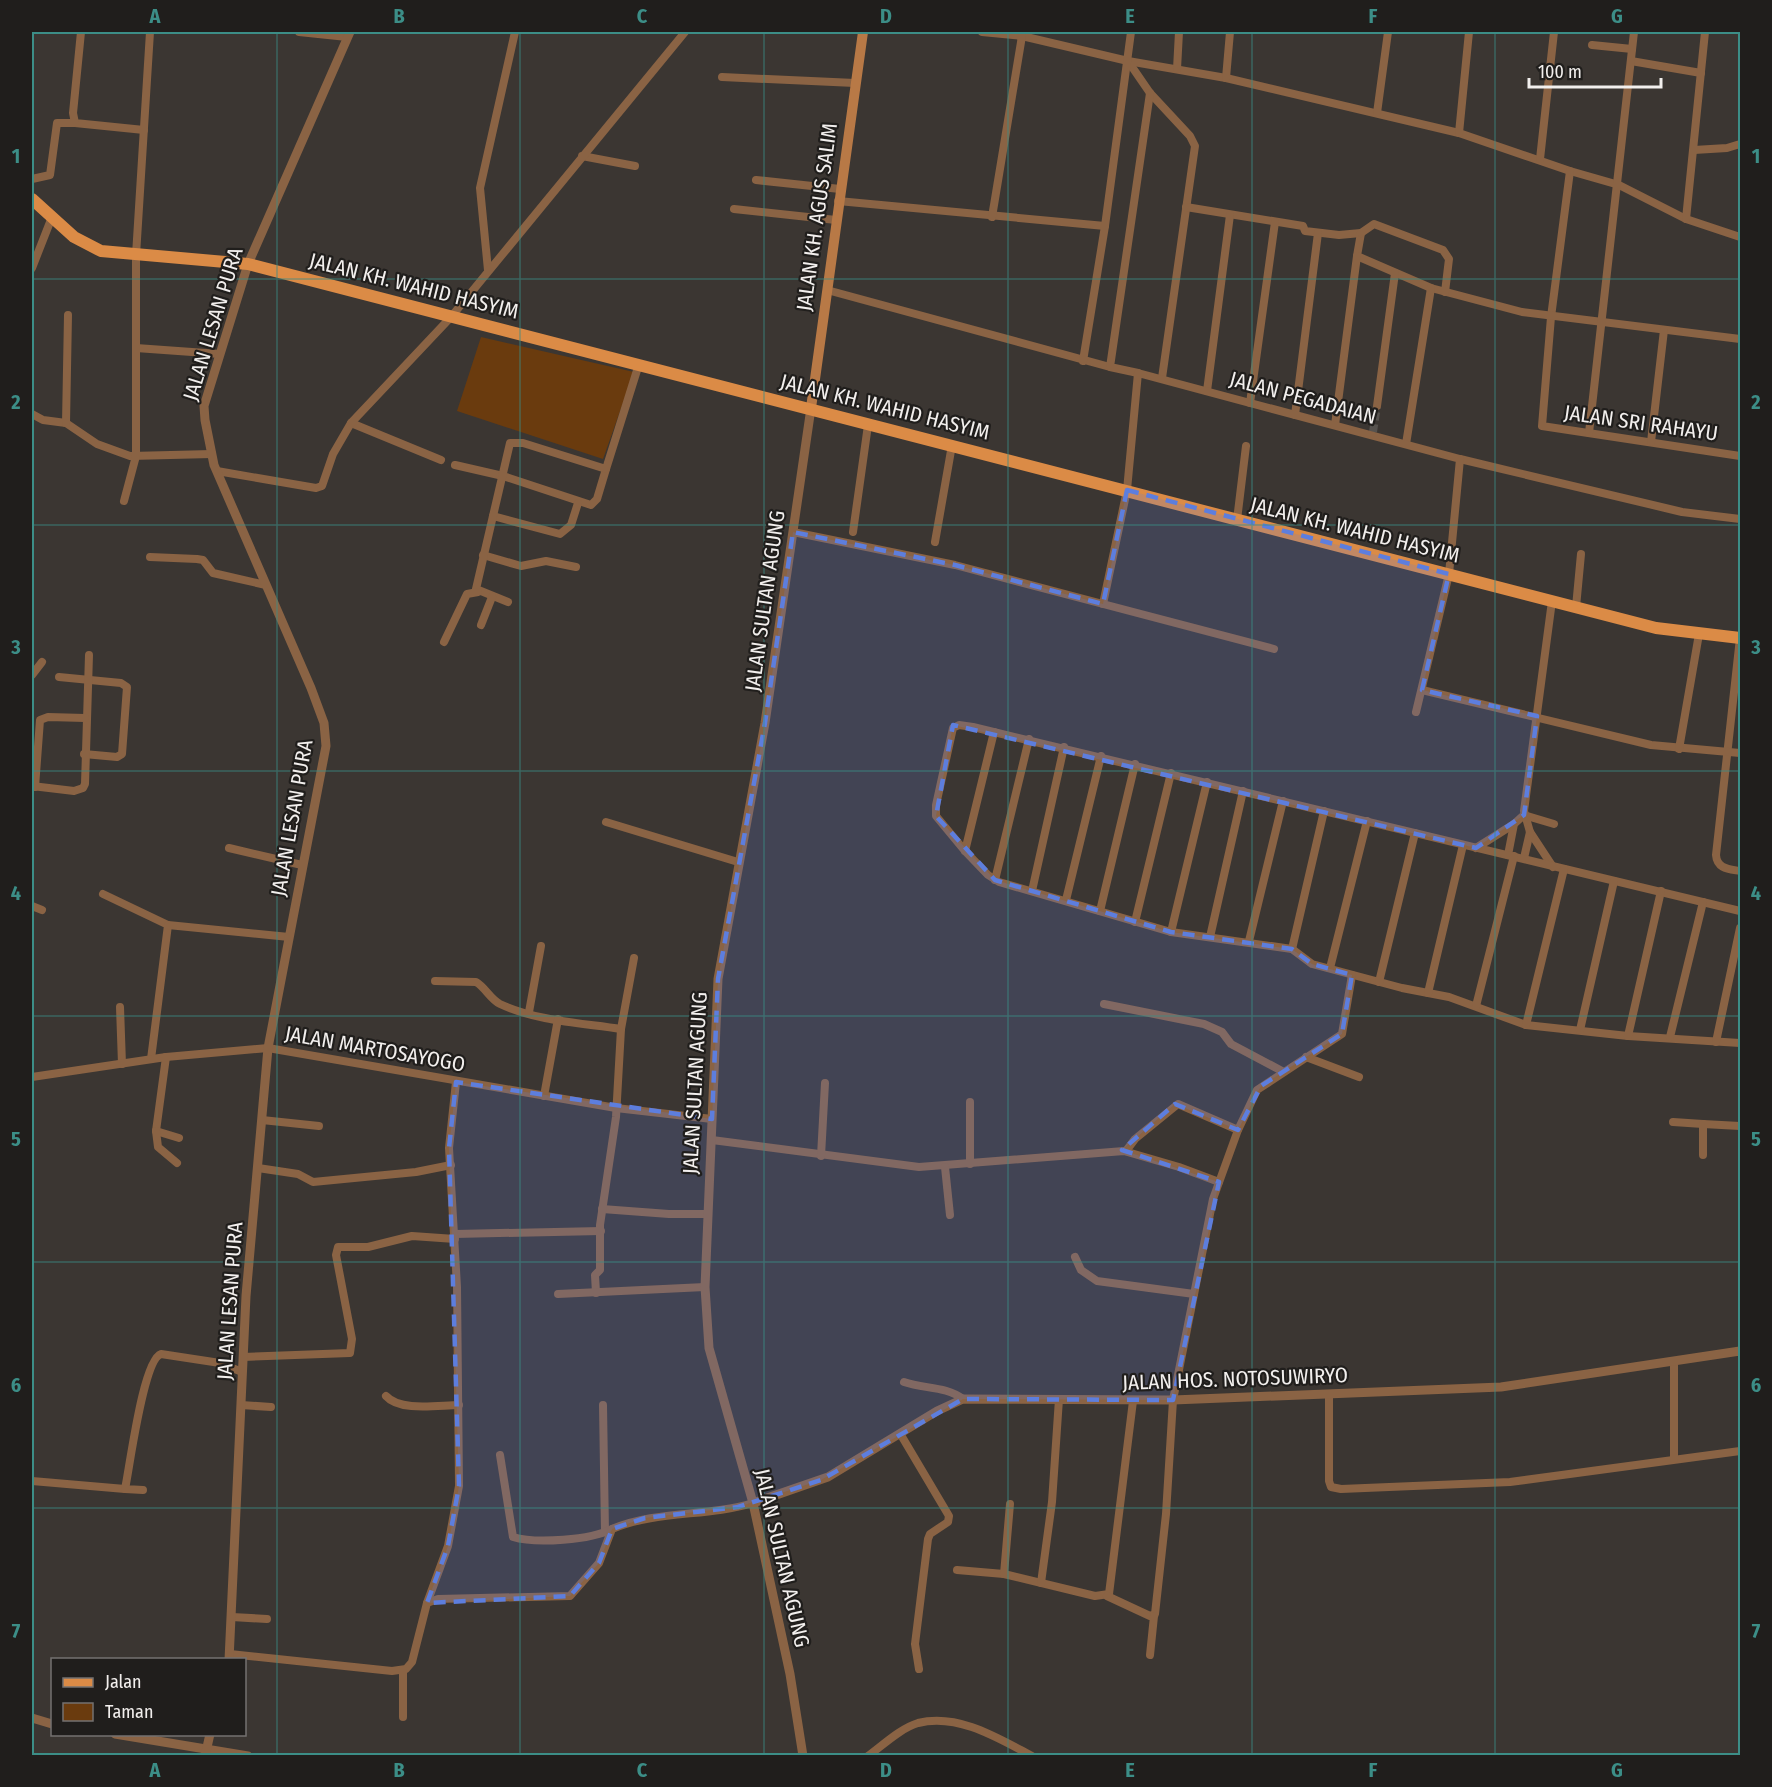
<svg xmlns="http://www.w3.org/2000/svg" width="1772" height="1787" viewBox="0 0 1772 1787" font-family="'Fira Sans Condensed',sans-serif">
<rect width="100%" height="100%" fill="#3b3632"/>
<path fill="#6a3b0e" d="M481 337 634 372 603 459 457 411Z"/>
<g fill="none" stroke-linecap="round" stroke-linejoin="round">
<path stroke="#56524e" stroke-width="8" stroke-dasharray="8 4" stroke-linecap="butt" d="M1373 432 1377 406"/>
<g stroke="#8a6344" stroke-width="8">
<path d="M81 32 73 113 75 123 144 130"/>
<path d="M299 32 347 37"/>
<path d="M982 32 1022 36 1128 61 1226 78 1459 133 1570 171 1619 185 1686 219 1740 237"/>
<path d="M1592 45 1632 49"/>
<path d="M1128 61 1150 93 1190 136 1195 146 1162 378"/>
<path d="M1631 61 1701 73"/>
<path d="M1177 69 1179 32"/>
<path d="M722 77 855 83"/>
<path d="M1226 78 1230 32"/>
<path d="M1377 113 1388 32"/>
<path d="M1459 133 1469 32"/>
<path d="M1694 150 1727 148 1740 144"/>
<path d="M582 156 635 166"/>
<path d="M1540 159 1554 32"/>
<path d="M1570 171 1551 317 1542 426 1740 456"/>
<path d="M32 179 50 175 57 123H75"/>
<path d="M756 180 840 189"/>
<path d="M838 201 1105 226"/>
<path d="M1186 207 1303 226 1305 231 1339 235 1361 233 1357 256 1431 288 1522 312 1740 339"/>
<path d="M734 209 836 220"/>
<path d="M992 217 1022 36"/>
<path d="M1686 219 1705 32"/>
<path d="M1361 233 1374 224 1443 250 1449 259 1445 292"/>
<path d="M32 268 52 217"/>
<path d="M488 270 480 188 515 32"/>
<path d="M827 290 1110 367"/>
<path d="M136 348 220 354"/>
<path d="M1083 361 1105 226 1131 32"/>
<path d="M1138 373 1110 367 1150 93"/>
<path d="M1207 391 1230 215"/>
<path d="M1250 403 1275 222"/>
<path d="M1377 406 1395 273"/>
<path d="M32 414 43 420 66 423 97 444 130 456 212 454"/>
<path d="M1295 415 1318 233"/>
<path d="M66 423 68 315"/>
<path d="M351 423 441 460"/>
<path d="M1335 425 1357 256"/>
<path d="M1589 433 1634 32"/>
<path d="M1651 442 1664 330"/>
<path d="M1406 444 1431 288"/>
<path d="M1460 459 1682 512 1740 519"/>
<path d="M455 465 503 476 591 505 597 499 606 469"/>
<path d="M217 471 316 488 322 486 333 454 351 423 451 317 685 32"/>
<path d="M124 501 136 456V255L150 32"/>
<path d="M493 516 560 534 571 525 578 503"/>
<path d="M1237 520 1246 446"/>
<path d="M793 532 955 565 1103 604"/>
<path d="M853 532 868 425"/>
<path d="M935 542 952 445"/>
<path d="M483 555 521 566 546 561 576 567"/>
<path d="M150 557 197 559 203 560 213 573 266 585"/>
<path d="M508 602 476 589 510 443H523L606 469 639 364"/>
<path d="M1576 607 1581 554"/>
<path d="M481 625 492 597"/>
<path d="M1740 638 1716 855C1717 869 1729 869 1740 871"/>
<path d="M444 642 467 594 478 592"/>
<path d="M1274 649 1103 604 1127 490 1138 373 1460 459 1449 574 1416 712"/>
<path d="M32 675 42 662"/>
<path d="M59 677 121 683 127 687 122 754 117 757 84 754"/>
<path d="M1422 690 1651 745 1740 753"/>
<path d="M1679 749 1699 634"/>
<path d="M32 786 74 791 83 788 85 784 89 655"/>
<path d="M35 787 40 720 48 717 85 718"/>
<path d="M1524 815 1554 824"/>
<path d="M606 822 738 862"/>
<path d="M1530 832 1553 867"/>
<path d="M229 848 302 865"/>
<path d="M1476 848 1514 824"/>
<path d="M965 851 994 732"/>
<path d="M1508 855 1514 824 1524 815"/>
<path d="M1524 858 1530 832 1524 811 1552 601"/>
<path d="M995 880 1029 739"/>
<path d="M1032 891 1064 747"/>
<path d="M103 894 168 925 151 1059"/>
<path d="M1066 900 1101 756"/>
<path d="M32 906 42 910"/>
<path d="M1100 911 1135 764"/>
<path d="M1740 911 973 727 959 725 953 728 936 805V816L965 851 988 875 999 882 1171 932 1292 949 1312 964 1402 988 1449 997 1526 1025 1628 1036 1740 1043"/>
<path d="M1135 922 1171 773"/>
<path d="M168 925 289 937"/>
<path d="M1171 932 1207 782"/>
<path d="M1210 937 1243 791"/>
<path d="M1249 941 1283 801"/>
<path d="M1292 949 1324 811"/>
<path d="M1330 968 1367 821"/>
<path d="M435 981 476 982C485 987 490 999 500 1004 536 1021 582 1023 621 1029"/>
<path d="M1379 982 1415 833"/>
<path d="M1428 993 1463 845"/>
<path d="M1104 1004 1204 1024 1222 1032 1231 1044 1282 1071"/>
<path d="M1476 1006 1514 856"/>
<path d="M120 1007 122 1064"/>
<path d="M529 1012 541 946"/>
<path d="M1526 1025 1564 869"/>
<path d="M1580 1030 1614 881"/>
<path d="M1628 1036 1661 891"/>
<path d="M1670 1037 1703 902"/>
<path d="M1716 1042 1740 928"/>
<path d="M166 1057 156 1131 179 1138"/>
<path d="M1306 1057 1359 1077"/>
<path d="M32 1077 166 1057 268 1048 616 1108 712 1119"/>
<path d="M544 1096 558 1019"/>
<path d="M970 1102V1164"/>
<path d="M262 1120 319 1126"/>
<path d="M1673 1122 1703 1124"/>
<path d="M156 1131 158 1147 177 1163"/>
<path d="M712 1140 919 1167 1124 1151 1179 1167 1219 1182"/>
<path d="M1126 1151 1135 1139 1178 1104 1238 1130"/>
<path d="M1703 1155V1124L1740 1126"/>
<path d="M821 1156 825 1083"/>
<path d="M945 1167 950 1215"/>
<path d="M258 1168 298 1174 313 1182 416 1172 451 1165"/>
<path d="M602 1209 669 1214H707"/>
<path d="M455 1234 601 1231"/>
<path d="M1075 1257 1081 1270 1097 1281 1194 1294"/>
<path d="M596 1293 595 1275 600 1270V1225L616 1117 621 1029 634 958"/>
<path d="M558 1294 705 1287"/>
<path d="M243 1357 350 1353 352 1339 336 1255 338 1247H368L412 1236 455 1239"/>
<path d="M904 1382C924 1389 946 1386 963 1399"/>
<path d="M1329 1395V1481L1331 1487 1341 1489 1510 1482 1740 1451"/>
<path d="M386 1396C400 1412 439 1405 459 1405"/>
<path d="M241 1405 271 1407"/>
<path d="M603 1405 605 1532"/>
<path d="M901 1435 949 1516 948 1522 930 1534 928 1539 915 1644 919 1669"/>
<path d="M500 1455 513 1537C536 1544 591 1540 612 1529"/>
<path d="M1674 1459V1362"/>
<path d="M32 1481 125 1489"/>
<path d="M143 1490 125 1489C130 1466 143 1360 161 1354L220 1363 242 1372"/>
<path d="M957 1570 1004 1574 1095 1596 1109 1594 1133 1401"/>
<path d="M1004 1574 1010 1504"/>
<path d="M1041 1583 1052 1502 1059 1399"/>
<path d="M1107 1596 1150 1616 1155 1614 1166 1514 1173 1400 1213 1199 1238 1130 1257 1090 1342 1034 1352 975"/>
<path d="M427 1603 448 1546 459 1486 457 1287 449 1148 456 1082"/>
<path d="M232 1617 267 1619"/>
<path d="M230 1654 392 1671 406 1669 412 1662 427 1603 438 1599 570 1596 599 1563 612 1529C657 1510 707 1517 753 1503"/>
<path d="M1150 1655 1154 1616"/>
<path d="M403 1670V1717"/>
<path d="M868 1756C883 1745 901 1728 918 1723 958 1713 998 1738 1032 1756"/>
</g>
<g stroke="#8a6344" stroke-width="9">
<path d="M753 1503 828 1477 937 1411 963 1399 1173 1400 1501 1387 1740 1351"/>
<path d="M229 1660 246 1296 268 1048 326 746 324 723 311 688 214 465 205 420 204 406 248 264 350 32"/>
<path d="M32 1718 52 1724"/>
<path d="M115 1734 248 1756"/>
<path d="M205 1756 210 1734"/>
<path d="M803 1756 790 1674 753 1503 709 1348 705 1287 718 979 765 723 811 408"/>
</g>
<path stroke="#b87946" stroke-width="10" d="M811 408 863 32"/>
<path stroke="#db8b46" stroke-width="12" d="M32 199 74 237 101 251 248 264 1656 628 1740 638"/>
</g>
<path fill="#5d7ede" fill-opacity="0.2" stroke="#5d7ede" stroke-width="4.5" stroke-dasharray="12 8" stroke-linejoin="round" d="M1127 490 1449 574 1422 690 1537 716 1524 815 1476 848 953 725 936 816 995 880 1171 932 1292 949 1312 964 1352 975 1342 1034 1261 1086 1238 1130 1175 1104 1122 1150 1219 1182 1173 1400 963 1399 821 1480 738 1507 645 1518 612 1529 599 1563 570 1596 427 1603 448 1546 459 1486 449 1148 456 1082 712 1119 718 979 765 723 793 532 955 565 1103 604Z"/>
<path fill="none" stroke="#3c8e87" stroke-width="1.5" stroke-opacity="0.55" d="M277 32V1756M520 32V1756M764 32V1756M1008 32V1756M1252 32V1756M1495 32V1756M32 279H1740M32 525H1740M32 771H1740M32 1016H1740M32 1262H1740M32 1508H1740"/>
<g text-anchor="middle" stroke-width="4.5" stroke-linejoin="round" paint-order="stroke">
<g font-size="21" fill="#f2efed" stroke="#201e1c">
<text transform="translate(817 217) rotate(-82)" y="7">JALAN KH. AGUS SALIM</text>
<text transform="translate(414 286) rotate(14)" y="7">JALAN KH. WAHID HASYIM</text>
<text transform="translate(213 324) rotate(-73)" y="7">JALAN LESAN PURA</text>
<text transform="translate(1303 398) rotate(15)" y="7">JALAN PEGADAIAN</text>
<text transform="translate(885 407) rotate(14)" y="7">JALAN KH. WAHID HASYIM</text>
<text transform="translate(1641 423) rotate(8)" y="7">JALAN SRI RAHAYU</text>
<text transform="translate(1355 530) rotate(14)" y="7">JALAN KH. WAHID HASYIM</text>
<text transform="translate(765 601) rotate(-82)" y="7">JALAN SULTAN AGUNG</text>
<text transform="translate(292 818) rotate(-80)" y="7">JALAN LESAN PURA</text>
<text transform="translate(375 1049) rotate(10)" y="7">JALAN MARTOSAYOGO</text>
<text transform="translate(695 1083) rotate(-87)" y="7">JALAN SULTAN AGUNG</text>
<text transform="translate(230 1301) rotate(-86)" y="7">JALAN LESAN PURA</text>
<text transform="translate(1235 1379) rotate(-2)" y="7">JALAN HOS. NOTOSUWIRYO</text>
<text transform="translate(782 1558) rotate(77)" y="7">JALAN SULTAN AGUNG</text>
</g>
</g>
<rect width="1772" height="1787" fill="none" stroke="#201e1c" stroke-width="66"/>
<rect x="51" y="1658" width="195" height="78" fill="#201e1c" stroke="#747270" stroke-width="1.5"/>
<rect x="63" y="1678" width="30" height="9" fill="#db8b46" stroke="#747270" stroke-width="1.5"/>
<text x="105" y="1688" font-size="18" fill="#f2efed">Jalan</text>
<rect x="63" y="1703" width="30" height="18" fill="#6a3b0e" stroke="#747270" stroke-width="1.5"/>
<text x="105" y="1718" font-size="18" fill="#f2efed">Taman</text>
<path d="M1529 78v9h132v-9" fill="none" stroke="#f2efed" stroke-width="3"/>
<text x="1538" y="78" font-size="18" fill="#f2efed" stroke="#201e1c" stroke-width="4.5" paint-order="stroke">100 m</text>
<rect x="33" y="33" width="1706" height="1721" fill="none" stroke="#3c8e87" stroke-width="2"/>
<g font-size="20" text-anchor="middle" font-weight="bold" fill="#3c8e87">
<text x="155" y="23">A</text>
<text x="399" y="23">B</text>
<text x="642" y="23">C</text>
<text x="886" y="23">D</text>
<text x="1130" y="23">E</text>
<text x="1373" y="23">F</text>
<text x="1617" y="23">G</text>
<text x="16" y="163">1</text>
<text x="1756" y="163">1</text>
<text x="16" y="409">2</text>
<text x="1756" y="409">2</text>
<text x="16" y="654">3</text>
<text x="1756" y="654">3</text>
<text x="16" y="900">4</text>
<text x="1756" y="900">4</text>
<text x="16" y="1146">5</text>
<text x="1756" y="1146">5</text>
<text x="16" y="1392">6</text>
<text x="1756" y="1392">6</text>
<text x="16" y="1638">7</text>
<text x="1756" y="1638">7</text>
<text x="155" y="1777">A</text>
<text x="399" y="1777">B</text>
<text x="642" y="1777">C</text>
<text x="886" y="1777">D</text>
<text x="1130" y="1777">E</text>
<text x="1373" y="1777">F</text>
<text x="1617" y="1777">G</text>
</g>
</svg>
